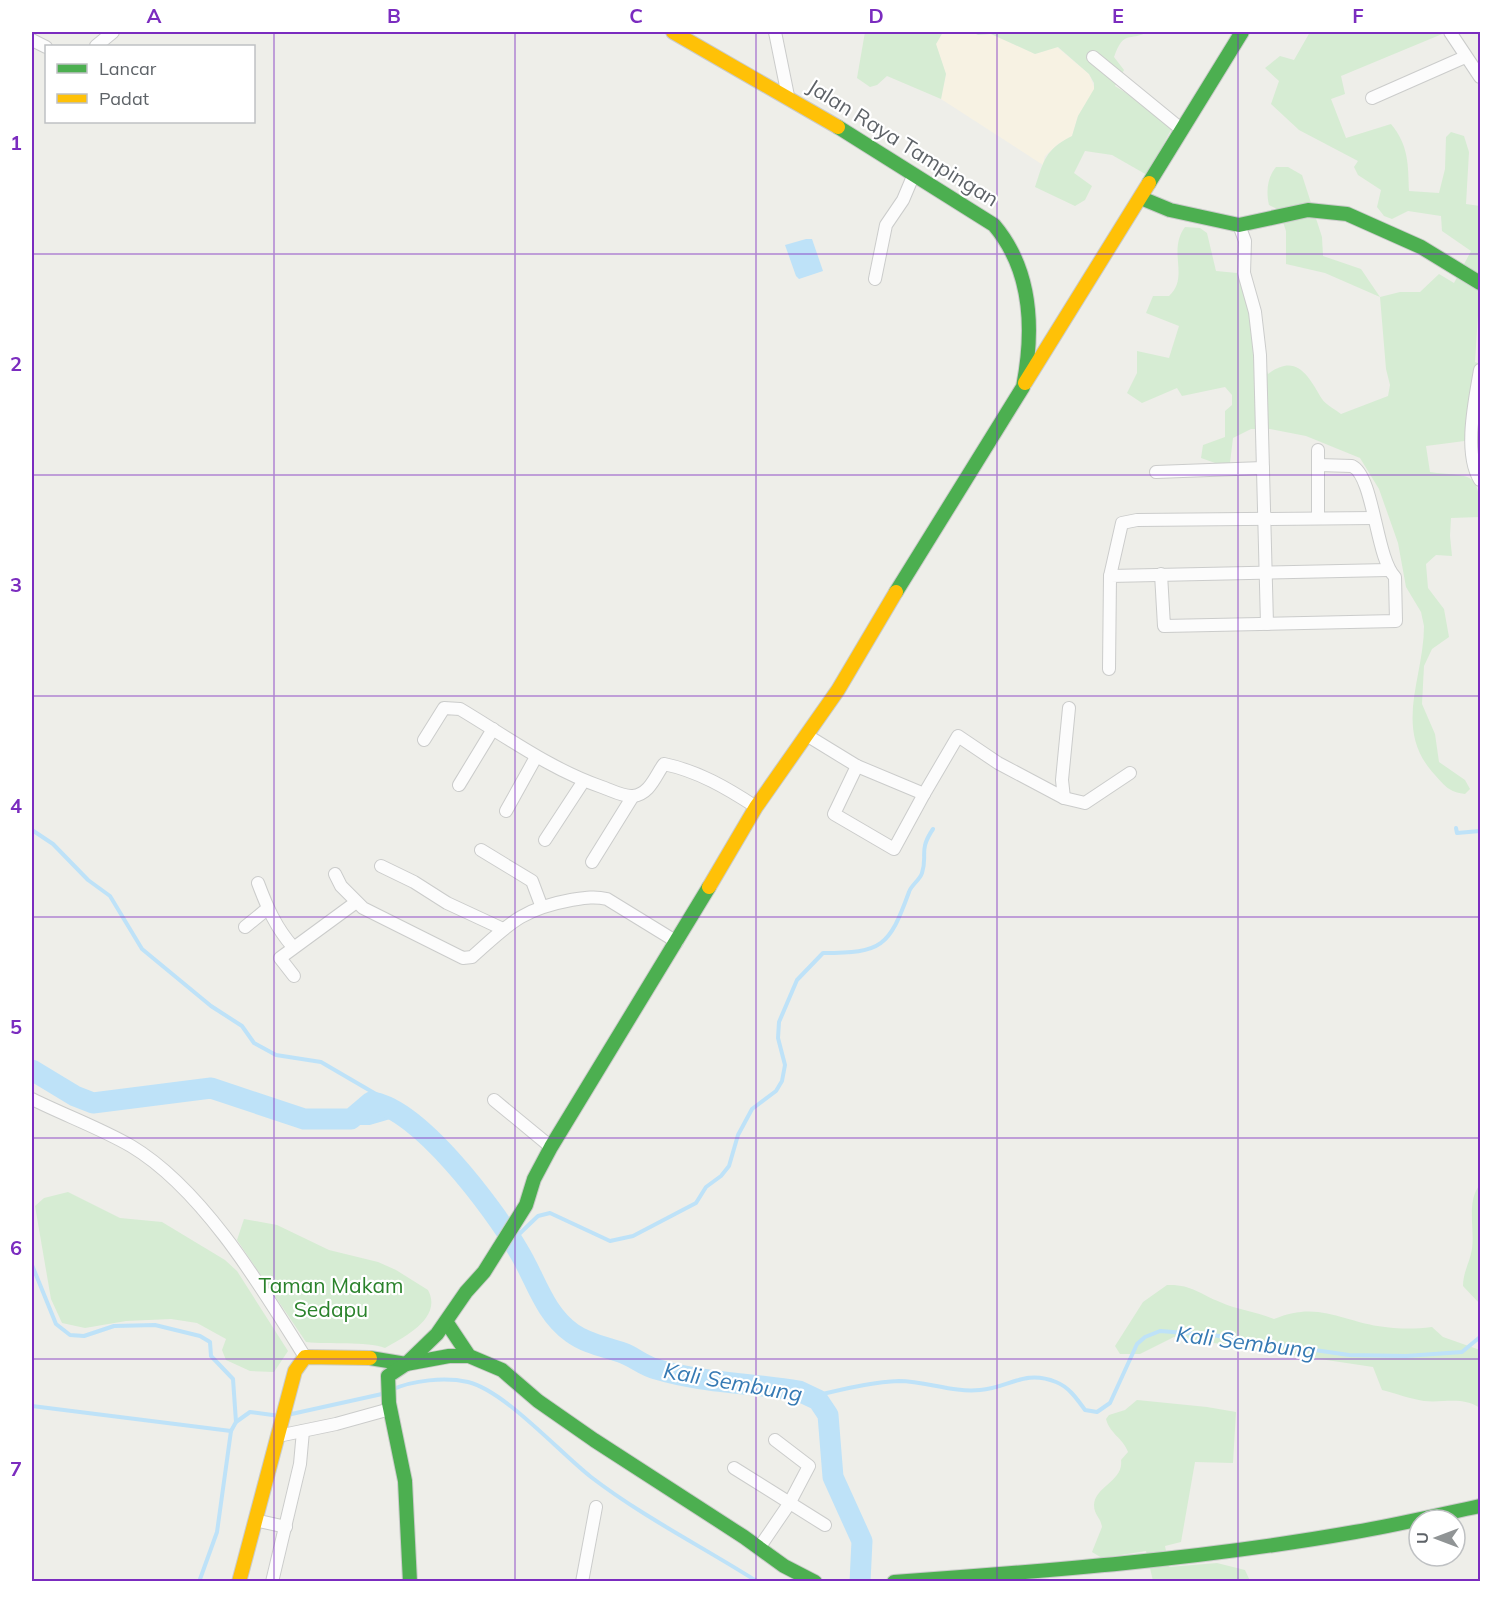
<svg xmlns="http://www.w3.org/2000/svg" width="1512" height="1613" viewBox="0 0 1512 1613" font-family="Mulish,sans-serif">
<rect width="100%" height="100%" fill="#eeeee9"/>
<path fill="#f7f2e3" d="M943 32 991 34 1035 54 1057 47 1089 74 1095 89 1078 116 1072 136 1058 144 1045 156 1043 165 941 99 946 74 936 44Z"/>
<g fill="#d6ecd3">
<path d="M865 32H943L936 44 946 74 941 99 887 76 877 85 870 87 857 78Z"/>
<path d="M972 32H1148C1129 42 1124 29 1114 57L1124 70 1115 86 1161 115 1172 128 1147 175 1112 155 1085 151 1074 173 1092 186 1085 200 1075 206 1035 187C1044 160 1045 150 1072 136L1078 116 1094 89V83L1089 74 1058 47 1035 54 991 34 978 35Z"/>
<path d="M1310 32H1447L1341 76 1345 94 1331 99 1346 138 1391 124C1409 146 1408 164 1409 191L1439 193 1445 169 1446 137 1451 132 1464 136 1469 152 1466 204 1480 206V284L1475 362 1480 364V439L1426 446 1430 472C1470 478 1480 468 1480 517L1451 518 1450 536 1452 556 1436 555 1426 564 1428 588 1444 609 1449 637 1432 649 1424 666 1422 704 1435 734 1439 762 1465 780 1470 789 1465 794C1449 792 1445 786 1435 775 1392 729 1424 679 1424 626L1421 612 1406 587 1398 543 1379 489 1360 458 1306 436 1270 429H1251L1233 438 1230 463 1218 464 1201 458 1203 445 1225 437V411L1232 405V395L1225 387 1182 396 1177 388 1142 403 1127 393 1137 373V351L1169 358 1179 326 1146 313 1153 296H1169C1190 277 1167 251 1185 227L1200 228 1207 233 1216 271 1237 273 1248 268 1259 302 1263 358 1268 374C1297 352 1309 377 1322 399 1326 405 1336 410 1341 414L1388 396 1390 385 1386 369 1380 297 1325 273 1286 264V231L1279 210 1269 205C1266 192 1267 178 1276 167H1288L1302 175 1322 237 1323 256 1361 269 1380 297 1400 292H1420L1439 274 1454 283 1471 251 1442 231 1441 216 1408 211 1392 219 1384 216 1377 207 1381 190 1358 175 1354 167 1358 161 1299 130 1271 104 1279 81 1265 68 1280 56 1294 60Z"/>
<path d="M1480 1185V1304L1463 1286C1463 1272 1470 1262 1472 1249 1475 1230 1466 1200 1480 1185Z"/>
<path d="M68 1192 120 1218 162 1222 225 1260 237 1271 288 1351 274 1372 250 1371 226 1360 222 1350 226 1339 197 1323 171 1319 126 1321 85 1328 62 1323 51 1299 35 1206 44 1198Z"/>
<path d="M244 1219 277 1225 329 1250 378 1262 396 1270 428 1290C443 1318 404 1337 385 1348 366 1341 329 1345 306 1342L237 1240Z"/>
<path d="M1167 1285C1191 1284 1200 1294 1220 1302 1238 1310 1257 1312 1274 1319 1319 1300 1342 1322 1385 1327 1401 1329 1415 1329 1432 1327L1443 1337 1480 1350V1408C1462 1396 1445 1403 1424 1401 1410 1399 1395 1393 1382 1390L1373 1367 1174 1337 1140 1354H1120L1115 1346 1143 1302Z"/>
<path d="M1137 1400 1207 1407 1236 1412 1233 1463 1195 1462 1181 1542 1165 1546 1169 1567 1217 1563 1245 1570 1250 1581H1153L1146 1551 1102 1558 1092 1552 1102 1527C1101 1518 1094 1515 1094 1505 1095 1486 1124 1481 1121 1460L1128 1452C1123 1438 1110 1434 1106 1419L1109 1415 1125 1410Z"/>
</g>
<path fill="#bee2f8" d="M806 239H812L823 271 799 279 796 276 785 245Z"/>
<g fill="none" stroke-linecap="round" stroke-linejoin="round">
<g stroke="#bee2f8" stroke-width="4">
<path d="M1456 828 1457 833 1480 831"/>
<path d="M32 830 53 844 88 880 110 896 142 949 211 1006 242 1026 254 1043 276 1055 321 1062 381 1097 382 1103"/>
<path d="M515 1238 538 1216 550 1213 610 1241 633 1236 696 1203 706 1187 721 1176 729 1166 738 1135 752 1109 776 1091 782 1081 785 1065 778 1038 779 1022 797 980 823 953C882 953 889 947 909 892 911 885 920 880 922 873 928 855 918 851 933 829"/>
<path d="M32 1265 56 1324 70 1335 84 1336 114 1326 155 1325 200 1336 210 1342 211 1356 233 1379 236 1422"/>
<path d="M391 1390C413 1380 445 1377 468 1382 505 1391 559 1452 591 1477 643 1517 703 1547 758 1582"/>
<path d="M813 1396C841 1390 870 1382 899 1381 926 1381 953 1393 980 1390 1009 1388 1024 1369 1056 1382 1069 1387 1077 1399 1085 1410L1097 1412 1110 1403 1137 1344 1145 1337 1160 1331 1212 1335 1349 1355 1406 1356 1462 1352 1480 1337"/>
<path d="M32 1406 231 1431"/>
<path d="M287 1415 382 1394"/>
<path d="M199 1582 217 1532 231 1431 236 1422 250 1412 280 1416"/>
</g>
<path stroke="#bee2f8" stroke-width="12" d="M351 1119H369L393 1112"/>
<path stroke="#bee2f8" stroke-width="21" d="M32 1070 75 1096 93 1103 211 1088 304 1119H351L371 1102C418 1107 494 1209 518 1250 536 1279 543 1312 572 1333 587 1344 606 1347 623 1353 634 1357 644 1366 656 1369 702 1383 752 1383 799 1391L818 1400 828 1415 833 1477 862 1541 860 1582"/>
<defs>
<g id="street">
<path d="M775 32 788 96"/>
<path d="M1450 32 1480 77"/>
<path d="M32 40 46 47"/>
<path d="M96 46 113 32"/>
<path d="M1093 57 1181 129"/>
<path d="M1372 98 1465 57"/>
<path d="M1239 225 1245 241 1244 273 1255 312 1260 355 1267 624"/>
<path d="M875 279 886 225 903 200 914 174"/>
<path d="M1480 370C1475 400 1463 453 1480 480"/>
<path d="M1318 450V518"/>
<path d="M1156 472 1263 468"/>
<path d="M1161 574 1164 626 1396 621 1395 577C1376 559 1374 476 1352 466L1318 465"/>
<path d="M1110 576 1122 523 1137 520 1374 518"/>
<path d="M1109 669 1110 576 1388 570"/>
<path d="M808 736 857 766 924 794 958 736 998 763 1064 798 1062 780 1069 708"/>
<path d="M424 740 444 708 460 709C507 737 550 769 602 787 611 790 623 797 633 796 650 794 655 776 664 764 698 771 727 788 756 807"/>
<path d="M857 766 834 814 894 849 924 794"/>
<path d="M459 785 493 729"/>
<path d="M1064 798 1085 803 1130 773"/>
<path d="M506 811 536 757"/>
<path d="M545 840 583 782"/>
<path d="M481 850 532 881 541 905"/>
<path d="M592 862 633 796"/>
<path d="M381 866 414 882 447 903 503 929"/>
<path d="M335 874 341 886 363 908 463 958 472 957C508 925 521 909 571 900 584 898 594 896 607 899L677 942"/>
<path d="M258 883C267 907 276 928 293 947"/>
<path d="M245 927 267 909"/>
<path d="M294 976 280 958 355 903"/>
<path d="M32 1099C64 1115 100 1128 131 1146 203 1189 262 1288 305 1357"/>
<path d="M494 1100 551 1147"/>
<path d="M278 1436 336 1424 390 1409"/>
<path d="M734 1468 825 1525"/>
<path d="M255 1520 286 1527"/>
<path d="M759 1548 789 1504 809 1466 775 1440"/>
<path d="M272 1582 300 1464 303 1431"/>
<path d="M582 1582 596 1507"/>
</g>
<g id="fast">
<path d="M838 127 994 225C1032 270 1034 331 1023 387L896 592"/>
<path d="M1149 183 1242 32"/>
<path d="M1141 198 1170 210 1239 225 1308 210 1347 214 1421 247 1480 283"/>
<path d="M447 1323 469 1356 502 1370 538 1401 594 1440 744 1537 784 1566 815 1582"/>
<path d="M370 1358 406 1364 449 1356H469"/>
<path d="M410 1582 405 1481 389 1403 388 1376 406 1364 437 1334 466 1292 484 1272 526 1205 534 1179 551 1147 709 887"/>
<path d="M894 1582C1048 1571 1203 1559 1355 1532 1397 1525 1438 1515 1480 1506"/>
</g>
<g id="slow">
<path d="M673 32 838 127"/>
<path d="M1025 383 1149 183"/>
<path d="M709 887 756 807 838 690 896 592"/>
<path d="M239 1582 295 1371 305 1357 370 1358"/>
</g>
</defs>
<use href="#street" stroke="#cbcccb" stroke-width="14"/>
<use href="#fast" stroke="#cacbca" stroke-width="16"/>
<use href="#slow" stroke="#cacbca" stroke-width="16"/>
<use href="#street" stroke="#fcfcfc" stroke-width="12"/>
<use href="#fast" stroke="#4caf50" stroke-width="14"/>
<use href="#slow" stroke="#ffc107" stroke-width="14"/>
</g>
<path fill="none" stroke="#7b2cbf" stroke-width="1.5" stroke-opacity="0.55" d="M274 32V1582M515 32V1582M756 32V1582M997 32V1582M1238 32V1582M32 254H1480M32 475H1480M32 696H1480M32 917H1480M32 1138H1480M32 1359H1480"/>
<g text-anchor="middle" stroke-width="4.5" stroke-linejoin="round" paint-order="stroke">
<g font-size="21" fill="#5e6368" stroke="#fff">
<text transform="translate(903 143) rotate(32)" y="7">Jalan Raya Tampingan</text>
</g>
<g font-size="21" fill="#2a822b" stroke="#fff">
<text x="331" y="1293">Taman Makam<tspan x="331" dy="24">Sedapu</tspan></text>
</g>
<g font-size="22" font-style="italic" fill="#367ab4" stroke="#fff">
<text transform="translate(1246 1342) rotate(7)" y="8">Kali Sembung</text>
<text transform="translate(733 1382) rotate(10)" y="8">Kali Sembung</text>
</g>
</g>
<rect width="1512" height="1613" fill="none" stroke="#ffffff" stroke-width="66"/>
<rect x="45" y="45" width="210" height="78" fill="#ffffff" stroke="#bfc1c3" stroke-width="1.5"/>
<rect x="57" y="64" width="30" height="9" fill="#4caf50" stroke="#bfc1c3" stroke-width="1.5"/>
<text x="99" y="75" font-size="18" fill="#5e6368">Lancar</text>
<rect x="57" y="94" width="30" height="9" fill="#ffc107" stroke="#bfc1c3" stroke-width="1.5"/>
<text x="99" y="105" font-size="18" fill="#5e6368">Padat</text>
<g transform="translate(1437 1538) rotate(270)"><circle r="28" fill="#ffffff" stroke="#bfc1c3" stroke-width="1.5"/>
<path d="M0-4.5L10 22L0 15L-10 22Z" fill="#909495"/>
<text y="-9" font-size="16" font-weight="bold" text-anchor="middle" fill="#5e6368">U</text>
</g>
<rect x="33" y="33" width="1446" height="1547" fill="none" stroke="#7b2cbf" stroke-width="2"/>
<g font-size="20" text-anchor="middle" font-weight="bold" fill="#7b2cbf">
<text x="154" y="23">A</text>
<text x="394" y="23">B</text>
<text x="636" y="23">C</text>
<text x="876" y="23">D</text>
<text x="1118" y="23">E</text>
<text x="1358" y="23">F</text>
<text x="16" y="150">1</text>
<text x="16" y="371">2</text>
<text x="16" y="592">3</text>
<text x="16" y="813">4</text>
<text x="16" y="1034">5</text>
<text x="16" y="1255">6</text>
<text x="16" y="1476">7</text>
</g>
</svg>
